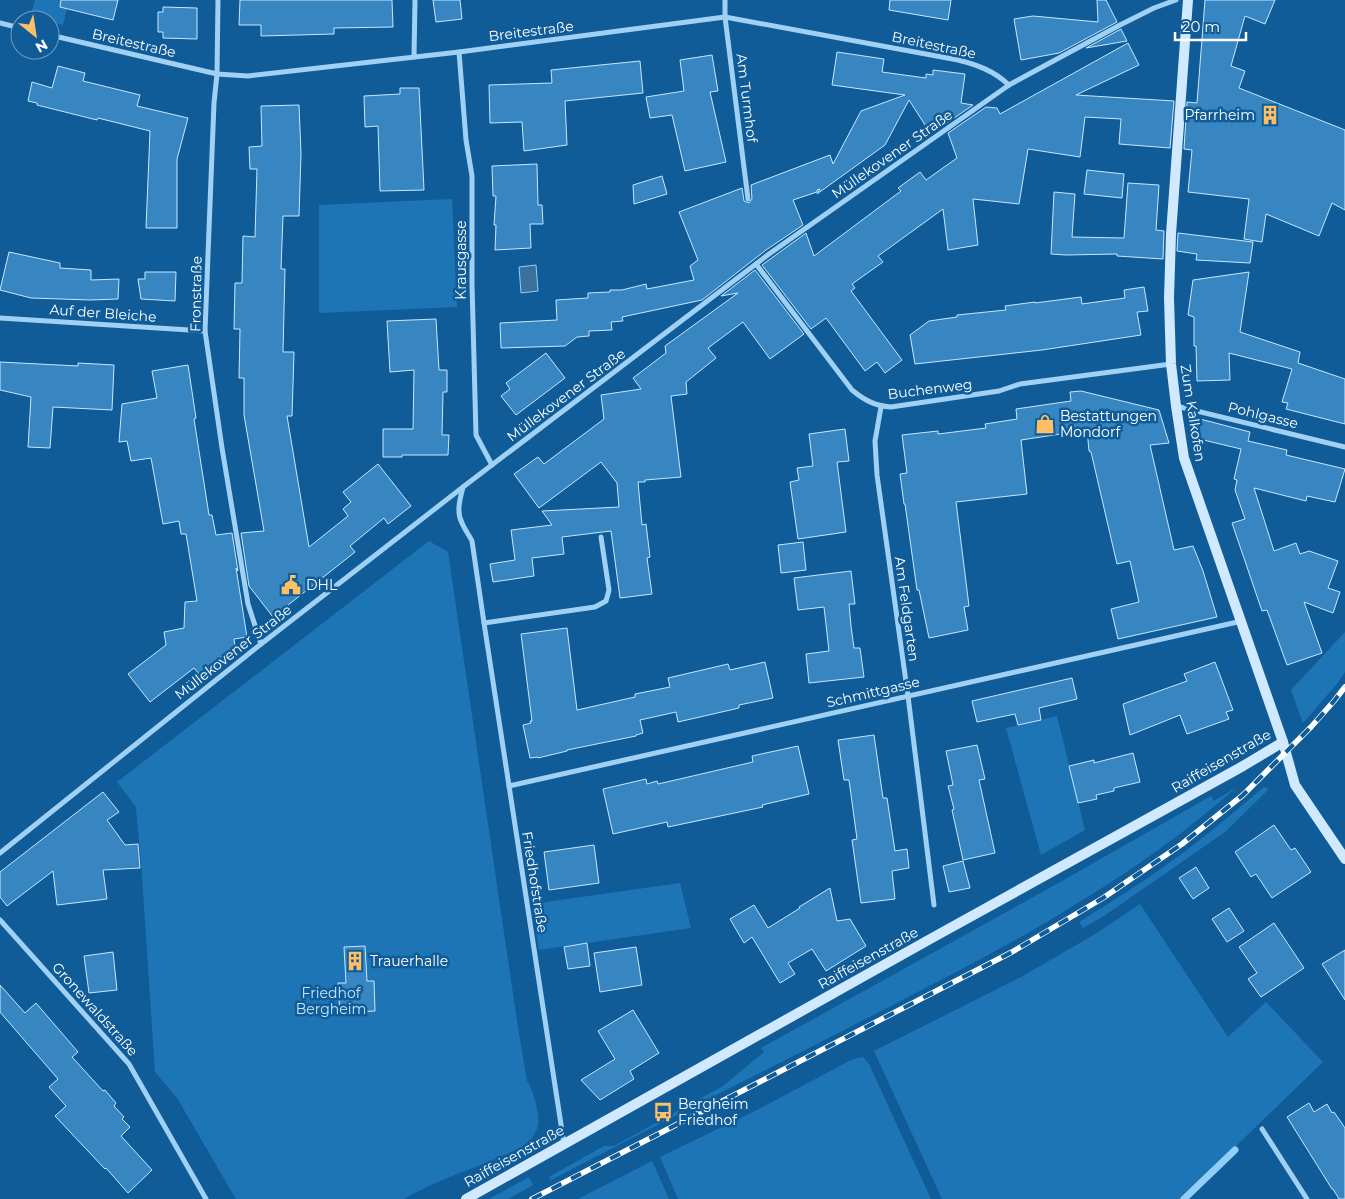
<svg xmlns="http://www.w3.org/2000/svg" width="1345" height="1199" viewBox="0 0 1345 1199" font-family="Montserrat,sans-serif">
<rect width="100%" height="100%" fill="#0f5c98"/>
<g fill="#1e75b6">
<path d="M35 0H69L63 25 50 22V20H41L30 17Z"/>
<path d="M452 199 457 307 319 313V205Z"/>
<path d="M429 541 448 552 517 1021 527 1081C533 1090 540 1113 538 1125 538 1128 534 1135 532 1138 521 1151 496 1158 481 1165 454 1175 428 1185 404 1199H236L177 1098 155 1072 142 876 136 807 117 782Z"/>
<path d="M1345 632V672L1336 685 1303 723 1291 690Z"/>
<path d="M1057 716 1085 830 1041 855 1006 728Z"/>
<path d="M1237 787C1187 831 1133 870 1076 904 1018 941 956 972 895 1004 780 1063 665 1120 551 1180L549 1177 604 1146H614L723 1086 764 1052 761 1048 1062 881 1211 796 1214 801Z"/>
<path d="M1264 787 1269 789 1225 832 1104 916 1083 928 1079 922C1116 899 1152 876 1187 850 1213 830 1238 809 1264 787Z"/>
<path d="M680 883 691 928 539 950 532 904Z"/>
<path d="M1140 904 1228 1037 1266 1002 1323 1062 1181 1199H942L874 1051 1021 977 1097 933Z"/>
<path d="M863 1057 869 1064 931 1199H678L660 1157 755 1111 853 1059Z"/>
<path d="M652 1161 669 1199H578Z"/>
<path d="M529 1177 533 1185 508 1199H489Z"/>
</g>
<path fill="#3a719c" stroke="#91cef8" d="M536 265 538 291 521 293 519 267Z"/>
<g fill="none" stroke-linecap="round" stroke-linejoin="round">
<path stroke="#91cef8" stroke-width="7" d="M1184 1199 1235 1150"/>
</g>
<g fill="#3886c1" stroke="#c8e7fe">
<path d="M61 0H118L113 20 60 7Z"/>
<path d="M240 0H392L393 27 334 28V34L261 36V25H239Z"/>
<path d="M433 0H460L462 19 436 22Z"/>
<path d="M890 0H951L948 20 889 10Z"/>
<path d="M1097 0H1106L1117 22 1059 53 1021 60 1014 19 1033 16 1098 22Z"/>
<path d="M1205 0H1275L1265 24 1245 16 1231 66 1245 71 1239 88 1345 130V210L1332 203 1319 236 1266 214 1262 242 1244 239 1249 199 1188 192 1192 150 1184 149 1187 102 1197 103Z"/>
<path d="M163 7 197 8V39L163 38V32H158V12H163Z"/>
<path d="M1121 29 1127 41 1086 48Z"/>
<path d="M1128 43 1139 65 1076 95 1174 101 1170 148 1119 144 1121 119 1085 117 1080 157 1028 149 1019 204 973 199 978 245 948 250 943 209 878 256 883 262 852 284 855 288 851 291 902 360 885 373 877 362 865 371 826 318 811 329 762 265 806 233 814 256 901 191 898 188 920 172 926 180 957 158 948 133 986 107 997 108 1000 114Z"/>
<path d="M837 52 884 59 882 72 926 78V74L933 75V70L965 74 961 103 973 105 944 125 941 118 927 128 909 100 885 145 817 194 820 189 817 190V192L793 200 803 225 766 250 702 300 622 317 623 321 611 322 612 330 589 331V336L577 337 565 346 501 348 500 323 557 320 556 300 588 298V293L610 292V290H622L646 284 647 289 694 280 690 266 698 260 679 212 742 188 744 201 749 203 752 199 751 185 830 155 833 164 861 111 905 95 832 85Z"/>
<path d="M712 55 718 91 710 92 726 162 685 171 672 115 650 118 646 97 684 91 680 60Z"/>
<path d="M640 61 643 93 565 101 567 145 524 151 522 122 490 123 489 85 552 83 551 70Z"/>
<path d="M58 66 85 73 83 81 140 95 137 106 188 118 177 159V228H146L150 131 98 118 97 120 37 105V103L28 101 32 82 52 88Z"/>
<path d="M400 88H419L424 190 380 191 378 126 365 127 364 96 400 94Z"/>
<path d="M299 105 301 154 299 216H283L281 269H285L283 352H294L292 416H287L309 547 348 516 343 509 351 502 343 492 378 464 411 506 388 524 384 518 350 546 355 552 273 617 249 586 241 533 264 531 244 415V378H239L240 329H234L235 283H242L243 236 255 237 257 169H250L249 147 262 146 261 106Z"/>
<path d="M537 164 538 205H542L543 224H530L531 248 495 250 496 225H494L496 196H493L492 166Z"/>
<path d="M1087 170 1124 174 1122 198 1084 194Z"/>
<path d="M662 176 667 194 634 204 633 185Z"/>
<path d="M1128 183 1159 185 1156 230 1164 231 1163 259 1117 256V254L1066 255 1051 254 1054 192 1075 194 1072 237 1124 238Z"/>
<path d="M1178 233 1253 242 1250 263 1196 260 1197 254 1177 251Z"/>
<path d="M9 252 60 263V268L91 270V280L119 279 118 299 90 300 31 298 0 290Z"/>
<path d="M755 270 804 334 770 359 743 322 708 348 716 358 686 382 687 394 671 396 681 477 645 480V482H638L642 525 646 524 650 557 647 558 652 594 620 598 611 531 562 537 564 554 532 558 534 576 493 582 490 564 515 560 511 530 552 525 542 511 619 507 617 483 601 462 539 508 514 474 538 457 544 464 604 419 601 395 641 389 633 378 666 353 665 346 738 293 721 296Z"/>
<path d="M145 272H176L175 301 141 299 138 279H145Z"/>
<path d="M1249 272 1240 332 1300 352 1298 363 1345 379V424L1286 409 1288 403 1282 402 1292 369 1229 353 1230 380 1197 381 1196 346H1194V317L1188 315 1193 280Z"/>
<path d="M1144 287 1148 311 1137 312 1141 335 1042 350 915 364 910 335 929 321 957 317V315L1006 310 1005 306 1035 302V303L1081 297 1082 304 1125 298 1124 290Z"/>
<path d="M436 319 439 370H447V392H443L442 435H449L448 455H402V457H383V429H413L414 370 390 372 387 321Z"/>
<path d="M546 353 565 378 516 415 501 396 510 389 506 383Z"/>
<path d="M0 362 78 366V363L114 365 112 410 53 407 50 448 28 447 31 397 0 390Z"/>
<path d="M188 365 196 418 194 419 209 515H212L216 535 232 533 238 571 236 568 247 637 234 639 235 646 199 674 194 668 150 702 128 674 166 645 164 632 184 628 185 602 197 601 186 534H181L179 521 163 524 151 458 131 461 127 441 119 442 122 404 157 398 152 371Z"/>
<path d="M1081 391 1159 410 1169 443 1150 445 1174 550 1193 546 1203 571 1217 617 1118 639 1111 609 1139 602 1130 561 1117 564 1091 452 1089 451 1087 430 1021 440 1027 494 956 502 969 606 964 607 968 630 929 638 919 590H917L905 504H904L900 474 907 473 902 435 938 431V434L986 428 985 424 1017 419 1016 409 1071 401 1070 392Z"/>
<path d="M1200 419 1250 432 1248 441 1287 450 1286 455 1345 469 1335 502 1307 496 1306 501 1254 488 1274 551 1296 543 1300 554 1309 551 1338 561 1328 588 1340 592 1333 613 1304 602 1322 653 1287 665 1267 610 1262 611 1232 523 1245 519 1235 490 1237 480 1234 479 1241 449 1195 438Z"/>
<path d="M845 429 849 461 837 462 846 532 798 539 790 482 799 480 797 468 813 466 809 434Z"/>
<path d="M803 542 806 570 781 573 778 545Z"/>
<path d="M851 571 855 604H849L851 626 854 648H860L864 677 809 683 806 654 829 651 824 607 798 610 794 578Z"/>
<path d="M567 628 577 710 635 697V694L670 687 668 678 728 664 730 670 765 662 773 698 739 705V708L678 722 676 712 640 720 643 733 636 735V736L567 750V751L538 758V757L530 758 523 725 531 723 530 721H532L521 634Z"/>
<path d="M1215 662 1233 710 1226 712 1229 719 1187 734 1180 715 1130 735 1123 704 1187 681 1184 674Z"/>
<path d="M1072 678 1077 699 1039 708 1041 720 1018 725 1015 714 977 722 972 701Z"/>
<path d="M874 735 883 798H887L895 851 907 849 909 868 892 871 895 899 861 903 852 840 857 839 849 780H844L838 740Z"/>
<path d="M977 745 985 779 979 780 995 853 963 860 952 810 954 809 948 786 953 785 946 751Z"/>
<path d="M798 746 809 794 762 805 763 807 668 827 667 822 613 834 603 789 646 779 647 784 657 781 658 784 753 762 752 756Z"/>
<path d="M1133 753 1140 782 1114 788V791L1096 795 1097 799 1078 803 1069 766 1094 760V763Z"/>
<path d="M103 792 119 812 107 820 125 845 138 844 140 868 103 870 107 899 57 905 53 871 7 906 0 897V872Z"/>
<path d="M1274 825 1291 850 1295 848 1311 872 1272 898 1256 874 1251 877 1235 852Z"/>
<path d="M594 845 599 883 549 890 544 852Z"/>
<path d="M963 861 970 888 949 892 943 866Z"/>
<path d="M1196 867 1209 888 1193 899 1179 878Z"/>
<path d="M830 888 837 921 850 919 866 946 826 971 812 949 788 963 795 974 780 983 752 937 744 943 730 919 754 905 768 928 800 908 799 907Z"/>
<path d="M1229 908 1244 931 1227 942 1212 919Z"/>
<path d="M1274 923 1304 968 1261 997 1248 979 1257 973 1239 947Z"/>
<path d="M587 943 590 966 568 969 564 947Z"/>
<path d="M365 946 367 981H374L375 1011 340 1013 338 983H346L344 947Z"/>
<path d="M636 947 642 985 600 992 594 953Z"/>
<path d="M1345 950V1000L1322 964Z"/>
<path d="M113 952 117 990 89 993 84 956Z"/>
<path d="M0 985 25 1013 36 1003 78 1052 72 1057 103 1091 105 1090 116 1103 114 1106 124 1117 122 1119 130 1127 121 1136 152 1170 128 1193 106 1168 105 1169 55 1116 66 1106 49 1087 58 1079 0 1012Z"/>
<path d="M633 1010 659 1053 630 1071 634 1079 600 1100 581 1080 615 1059 598 1031Z"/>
<path d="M1309 1103 1314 1112 1327 1104 1332 1113 1334 1112 1345 1128V1199H1339L1333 1189H1332L1287 1117Z"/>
</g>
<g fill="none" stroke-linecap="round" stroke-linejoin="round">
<g stroke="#a0d1f5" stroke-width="5">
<path d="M218 0 217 74 214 103 205 331 222 448 248 604 261 644"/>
<path d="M725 0V17L748 199"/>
<path d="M0 23 20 28"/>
<path d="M50 35 217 74 248 76 459 52 725 17 958 60C978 65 994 71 1009 85"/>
<path d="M459 52 466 140 472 176V284L476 435 492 465"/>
<path d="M414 57 415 0"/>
<path d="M756 264 852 390C864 400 875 406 891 407L999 391 1020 384 1171 364"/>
<path d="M0 318 205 331"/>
<path d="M1176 406 1345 447"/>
<path d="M881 407 875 441 877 475 908 696 934 905"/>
<path d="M463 487C460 499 456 512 462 523 465 530 469 535 472 541L484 623 564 1144"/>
<path d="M484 623 595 607 606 601 609 590 601 537"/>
<path d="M509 786 1242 621"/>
<path d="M0 853 261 644 463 487 769 254 1009 85 1120 25 1154 8 1176 0"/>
<path d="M0 920 129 1064 206 1199"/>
<path d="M1262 1129 1307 1199"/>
</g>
<g stroke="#d0e9fe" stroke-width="10">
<path d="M1188 0 1171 234 1169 298 1171 364 1176 406 1184 458 1283 742 1295 785 1345 859"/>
<path d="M466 1199 932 938 1243 766 1283 742"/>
</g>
<defs>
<path id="rail" d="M532 1199 1012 952 1103 898 1182 844 1243 795 1311 727 1334 701 1345 687"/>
</defs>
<use href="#rail" stroke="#fff" stroke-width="5.5"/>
<use href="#rail" stroke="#0f5c98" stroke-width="4" stroke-dasharray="11" stroke-linecap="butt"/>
</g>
<defs>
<symbol id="building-bare" viewBox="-9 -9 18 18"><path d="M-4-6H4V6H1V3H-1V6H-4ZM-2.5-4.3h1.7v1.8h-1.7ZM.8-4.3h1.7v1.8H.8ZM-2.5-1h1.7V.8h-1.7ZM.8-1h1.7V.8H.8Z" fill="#ffbf64" stroke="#0f5c98" stroke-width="2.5" paint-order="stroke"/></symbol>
<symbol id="shop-bare" viewBox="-9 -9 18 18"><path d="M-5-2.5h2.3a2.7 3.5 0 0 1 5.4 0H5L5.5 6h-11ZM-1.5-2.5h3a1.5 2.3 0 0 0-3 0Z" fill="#ffbf64" stroke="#0f5c98" stroke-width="2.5" paint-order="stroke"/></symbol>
<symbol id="civic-bare" viewBox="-9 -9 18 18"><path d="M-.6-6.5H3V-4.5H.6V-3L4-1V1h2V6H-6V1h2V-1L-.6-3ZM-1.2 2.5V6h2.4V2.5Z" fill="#ffbf64" stroke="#0f5c98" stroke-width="2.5" paint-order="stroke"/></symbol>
<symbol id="bus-bare" viewBox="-9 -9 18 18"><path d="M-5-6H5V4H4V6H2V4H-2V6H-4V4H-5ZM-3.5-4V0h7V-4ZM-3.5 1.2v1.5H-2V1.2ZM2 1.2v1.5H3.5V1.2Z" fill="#ffbf64" stroke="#0f5c98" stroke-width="2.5" paint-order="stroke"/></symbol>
</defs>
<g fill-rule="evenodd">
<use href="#building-bare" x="1256" y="101" width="28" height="28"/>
<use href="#shop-bare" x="1031" y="410" width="28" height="28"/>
<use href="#civic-bare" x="277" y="571" width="28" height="28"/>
<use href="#building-bare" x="341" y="947" width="28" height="28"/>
<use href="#bus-bare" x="649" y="1098" width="28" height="28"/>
</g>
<g text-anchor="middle" stroke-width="5" stroke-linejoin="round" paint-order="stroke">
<g font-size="14" fill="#fff" stroke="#0f5c98">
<text transform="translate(531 31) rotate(-7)" y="5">Breitestraße</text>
<text transform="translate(134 43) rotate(13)" y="5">Breitestraße</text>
<text transform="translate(934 45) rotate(12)" y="5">Breitestraße</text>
<text transform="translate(747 98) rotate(83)" y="5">Am Turmhof</text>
<text transform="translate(892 154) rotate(-35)" y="5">Müllekovener Straße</text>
<text transform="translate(461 260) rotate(-90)" y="5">Krausgasse</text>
<text transform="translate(196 294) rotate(-89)" y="5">Fronstraße</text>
<text transform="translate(103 313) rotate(4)" y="5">Auf der Bleiche</text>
<text transform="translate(930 389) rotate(-7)" y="5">Buchenweg</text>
<text transform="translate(566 395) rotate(-37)" y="5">Müllekovener Straße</text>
<text transform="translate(1193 413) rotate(81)" y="5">Zum Kalkofen</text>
<text transform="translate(1263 415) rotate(14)" y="5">Pohlgasse</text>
<text transform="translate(907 609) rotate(82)" y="5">Am Feldgarten</text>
<text transform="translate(233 652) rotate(-38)" y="5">Müllekovener Straße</text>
<text transform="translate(873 692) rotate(-13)" y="5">Schmittgasse</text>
<text transform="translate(1221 761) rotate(-30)" y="5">Raiffeisenstraße</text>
<text transform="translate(535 882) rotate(81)" y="5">Friedhofstraße</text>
<text transform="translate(868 958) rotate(-29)" y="5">Raiffeisenstraße</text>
<text transform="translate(95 1009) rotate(48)" y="5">Gronewaldstraße</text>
<text transform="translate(514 1156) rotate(-29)" y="5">Raiffeisenstraße</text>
</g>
<g font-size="14" fill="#fff" stroke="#0f5c98" text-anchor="start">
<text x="1255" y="120" text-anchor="end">Pfarrheim</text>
<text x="1060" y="421">Bestattungen<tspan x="1060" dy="16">Mondorf</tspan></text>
<text x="306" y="590">DHL</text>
<text x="370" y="966">Trauerhalle</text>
<text x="678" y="1109">Bergheim<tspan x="678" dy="16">Friedhof</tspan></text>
</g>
<g font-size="14" fill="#c8e7fe" stroke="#0f5c98">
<text x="331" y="998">Friedhof<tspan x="331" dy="16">Bergheim</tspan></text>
</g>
</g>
<g transform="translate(35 35) rotate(150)"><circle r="24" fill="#0f5c98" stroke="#6f9dc1"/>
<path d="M0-4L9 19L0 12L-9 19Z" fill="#ffbf64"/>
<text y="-8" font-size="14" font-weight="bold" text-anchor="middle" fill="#ffffff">N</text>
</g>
<path d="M1175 32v8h71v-8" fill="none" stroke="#ffffff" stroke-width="2.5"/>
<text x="1182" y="32" font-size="15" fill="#ffffff" stroke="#0f5c98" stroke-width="4" paint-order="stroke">20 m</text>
</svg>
